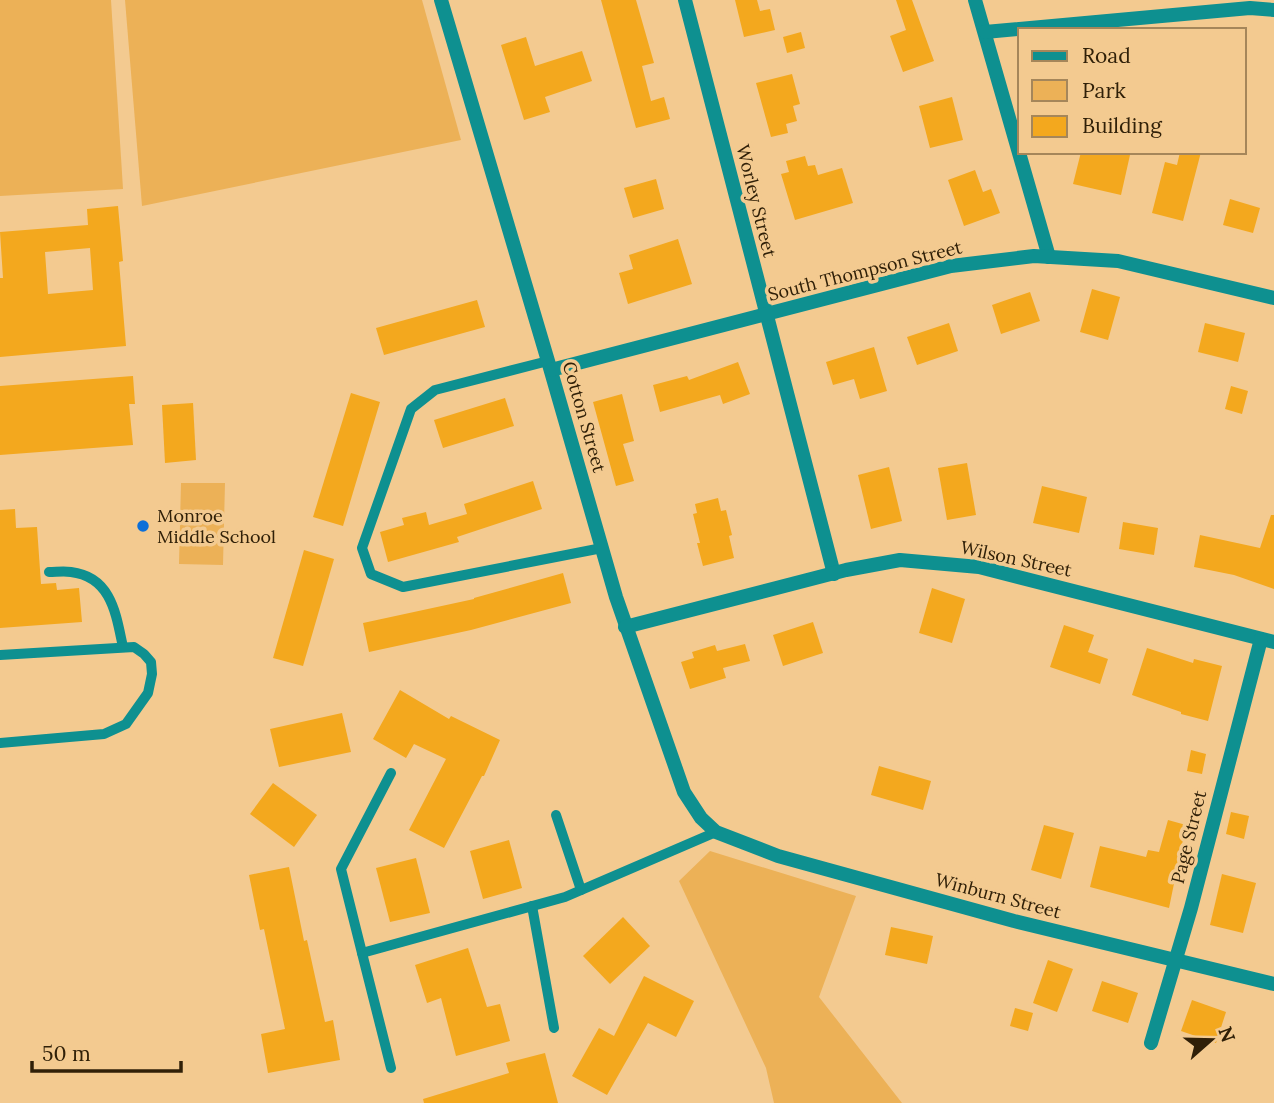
<svg xmlns="http://www.w3.org/2000/svg" width="1274" height="1103" viewBox="0 0 1274 1103" font-family="Lora,serif">
<rect width="100%" height="100%" fill="#f3ca90"/>
<g fill="#ecb157">
<path d="M0 0H111L123 189 0 196Z"/>
<path d="M125 0H422L461 140 142 206Z"/>
<path d="M181 483H225L223 565 179 564Z"/>
<path d="M710 851 856 896 819 997 902 1103H774L766 1068 679 881Z"/>
</g>
<g fill="#f3a81e" fill-rule="evenodd">
<path d="M601 0H636L654 63 642 66 651 101 664 97 670 119 636 128Z"/>
<path d="M735 0H757L760 11 770 9 775 30 744 37Z"/>
<path d="M896 0H912L934 61 903 72 890 36 906 30Z"/>
<path d="M801 32 805 48 787 53 783 37Z"/>
<path d="M526 37 535 66 582 51 592 81 545 97 550 112 524 120 501 45Z"/>
<path d="M792 74 800 104 793 106 797 121 786 124 788 133 771 137 756 83Z"/>
<path d="M952 97 963 140 930 148 919 106Z"/>
<path d="M1081 152H1116L1130 155 1121 195 1073 184Z"/>
<path d="M1180 152H1201L1183 221 1152 213 1165 162 1177 165Z"/>
<path d="M805 156 808 166 815 165 818 175 842 168 853 203 795 220 781 174 789 172 786 161Z"/>
<path d="M975 170 983 192 991 189 1000 213 964 226 948 180Z"/>
<path d="M656 179 664 209 633 218 624 188Z"/>
<path d="M1230 199 1260 208 1253 233 1223 225Z"/>
<path d="M118 206 123 261 119 262 126 346 0 357V278H3L0 232 88 225 87 209ZM90 248 93 290 48 294 45 252Z"/>
<path d="M678 239 692 284 628 304 619 273 633 269 629 255Z"/>
<path d="M1092 289 1120 297 1108 340 1080 332Z"/>
<path d="M1030 292 1040 321 1001 334 992 305Z"/>
<path d="M477 300 485 327 384 355 376 328Z"/>
<path d="M949 323 958 351 917 365 907 337Z"/>
<path d="M1205 323 1245 333 1238 362 1198 352Z"/>
<path d="M874 347 887 391 860 399 854 379 833 385 826 362Z"/>
<path d="M738 362 750 394 723 404 720 395 660 412 653 385 687 376 689 380Z"/>
<path d="M133 376 135 404H129L133 445 0 455V386Z"/>
<path d="M1231 386 1248 391 1242 414 1225 409Z"/>
<path d="M351 393 380 402 343 526 313 517Z"/>
<path d="M622 394 634 441 623 444 634 481 616 486 593 402Z"/>
<path d="M505 398 514 426 443 448 434 420Z"/>
<path d="M193 403 196 460 165 463 162 405Z"/>
<path d="M967 463 976 515 947 520 938 468Z"/>
<path d="M889 467 902 521 871 529 858 475Z"/>
<path d="M533 481 542 509 457 537 459 542 388 562 380 532 404 525 402 518 426 512 429 525 467 514 464 504Z"/>
<path d="M1042 486 1087 497 1079 533 1033 523Z"/>
<path d="M718 498 721 511 726 510 732 535 729 536 734 558 703 566 697 543H700L693 514 697 513 695 504Z"/>
<path d="M15 509 16 528 37 527 41 584 56 583 57 590 79 588 82 622 0 628V510Z"/>
<path d="M1271 515H1274V589L1234 575 1194 567 1200 535 1260 548Z"/>
<path d="M1123 522 1158 528 1154 555 1119 549Z"/>
<path d="M304 550 334 559 303 666 273 658Z"/>
<path d="M563 573 571 603 471 630 369 652 363 623 474 599V598Z"/>
<path d="M932 588 965 599 952 643 919 633Z"/>
<path d="M813 622 823 653 783 666 773 635Z"/>
<path d="M1064 625 1094 635 1088 652 1108 659 1100 684 1050 667Z"/>
<path d="M745 644 750 661 723 668 726 678 690 689 681 662 694 658 692 652 715 645 717 651Z"/>
<path d="M1147 648 1193 663 1194 659 1222 666 1208 721 1181 714V712L1132 695Z"/>
<path d="M400 690 449 719 451 716 500 740 484 776H482L444 848 409 830 446 759 414 744 406 758 373 739Z"/>
<path d="M342 713 351 752 279 767 270 729Z"/>
<path d="M1191 750 1206 754 1202 774 1187 771Z"/>
<path d="M879 766 931 781 923 810 871 795Z"/>
<path d="M273 783 317 815 294 847 250 814Z"/>
<path d="M1231 812 1249 816 1244 839 1226 834Z"/>
<path d="M1168 820 1186 825 1169 908 1090 887 1100 846 1146 857 1148 850 1159 852Z"/>
<path d="M1044 825 1074 833 1061 879 1031 870Z"/>
<path d="M509 840 522 888 483 899 470 851Z"/>
<path d="M416 858 430 913 390 922 376 868Z"/>
<path d="M289 867 304 941 307 940 325 1022 333 1020 340 1060 268 1073 261 1034 285 1029 264 929 260 930 249 875Z"/>
<path d="M1222 874 1256 883 1243 933 1210 925Z"/>
<path d="M623 917 650 946 610 984 583 956Z"/>
<path d="M891 927 933 936 927 964 885 955Z"/>
<path d="M468 948 487 1007 500 1004 510 1041 456 1056 441 998 427 1003 415 965Z"/>
<path d="M1048 960 1073 969 1057 1012 1033 1003Z"/>
<path d="M644 976 694 1001 676 1037 648 1023 607 1095 572 1076 599 1028 614 1036Z"/>
<path d="M1102 981 1138 993 1128 1023 1092 1011Z"/>
<path d="M1192 1000 1226 1012 1216 1043 1181 1031Z"/>
<path d="M1015 1008 1033 1013 1028 1031 1010 1026Z"/>
<path d="M545 1053 558 1103H424L423 1099 509 1073 506 1063Z"/>
</g>
<g fill="none" stroke-linecap="round" stroke-linejoin="round">
<g stroke="#0e9090" stroke-width="10">
<path d="M548 361 435 390 411 409 362 548 371 574 403 587 602 548"/>
<path d="M49 572C56 572 64 571 71 572 112 577 116 615 123 647"/>
<path d="M0 655 134 647 144 654 151 662 152 674 148 693 126 724 104 734 0 743"/>
<path d="M391 773 341 869 362 953 565 897 716 832"/>
<path d="M556 815 581 890"/>
<path d="M532 906 554 1028"/>
<path d="M362 953 391 1068"/>
</g>
<g stroke="#0e9090" stroke-width="14">
<path d="M441 0 548 361 616 597 684 792 701 818 716 832 778 856 1014 921 1274 984"/>
<path d="M685 0 834 574"/>
<path d="M975 0 1049 257"/>
<path d="M985 32 1250 8 1274 10"/>
<path d="M551 370 951 266 1034 256 1118 261 1274 298"/>
<path d="M625 627 846 570 900 560 979 567 1274 642"/>
<path d="M1151 1043 1191 908 1261 639"/>
</g>
</g>
<circle fill="#0c6fd8" stroke="#f3ca90" stroke-width="2.5" cx="143" cy="526" r="7"/>
<g text-anchor="middle" stroke-width="7" stroke-linejoin="round" paint-order="stroke">
<g font-size="18" fill="#302008" stroke="#f3ca90">
<text transform="translate(756 201) rotate(76)" y="6">Worley Street</text>
<text transform="translate(865 271) rotate(-14)" y="6">South Thompson Street</text>
<text transform="translate(584 417) rotate(74)" y="6">Cotton Street</text>
<text transform="translate(1016 559) rotate(12)" y="6">Wilson Street</text>
<text transform="translate(1189 837) rotate(-76)" y="6">Page Street</text>
<text transform="translate(998 896) rotate(15)" y="6">Winburn Street</text>
</g>
<g font-size="18" fill="#302008" stroke="#f3ca90" text-anchor="start">
<text x="157" y="522">Monroe<tspan x="157" dy="21">Middle School</tspan></text>
</g>
</g>
<rect x="1018" y="28" width="228" height="126" fill="#f3ca90" stroke="#a5865a" stroke-width="2"/>
<rect x="1032" y="51" width="35" height="10" fill="#0e9090" stroke="#a5865a" stroke-width="2"/>
<text x="1082" y="63" font-size="21" fill="#302008">Road</text>
<rect x="1032" y="80" width="35" height="21" fill="#ecb157" stroke="#a5865a" stroke-width="2"/>
<text x="1082" y="98" font-size="21" fill="#302008">Park</text>
<rect x="1032" y="116" width="35" height="21" fill="#f3a81e" stroke="#a5865a" stroke-width="2"/>
<text x="1082" y="133" font-size="21" fill="#302008">Building</text>
<g transform="translate(1211 1040) rotate(70)" stroke="#f3ca90" stroke-width="5" paint-order="stroke">
<path d="M0-5L12 26L0 18L-12 26Z" fill="#302008"/>
<text y="-10" font-size="19" font-weight="bold" text-anchor="middle" fill="#302008">N</text>
</g>
<path d="M32 1061v10h149v-10" fill="none" stroke="#302008" stroke-width="3.5"/>
<text x="42" y="1061" font-size="21" fill="#302008" stroke="#f3ca90" stroke-width="5" paint-order="stroke">50 m</text>
</svg>
